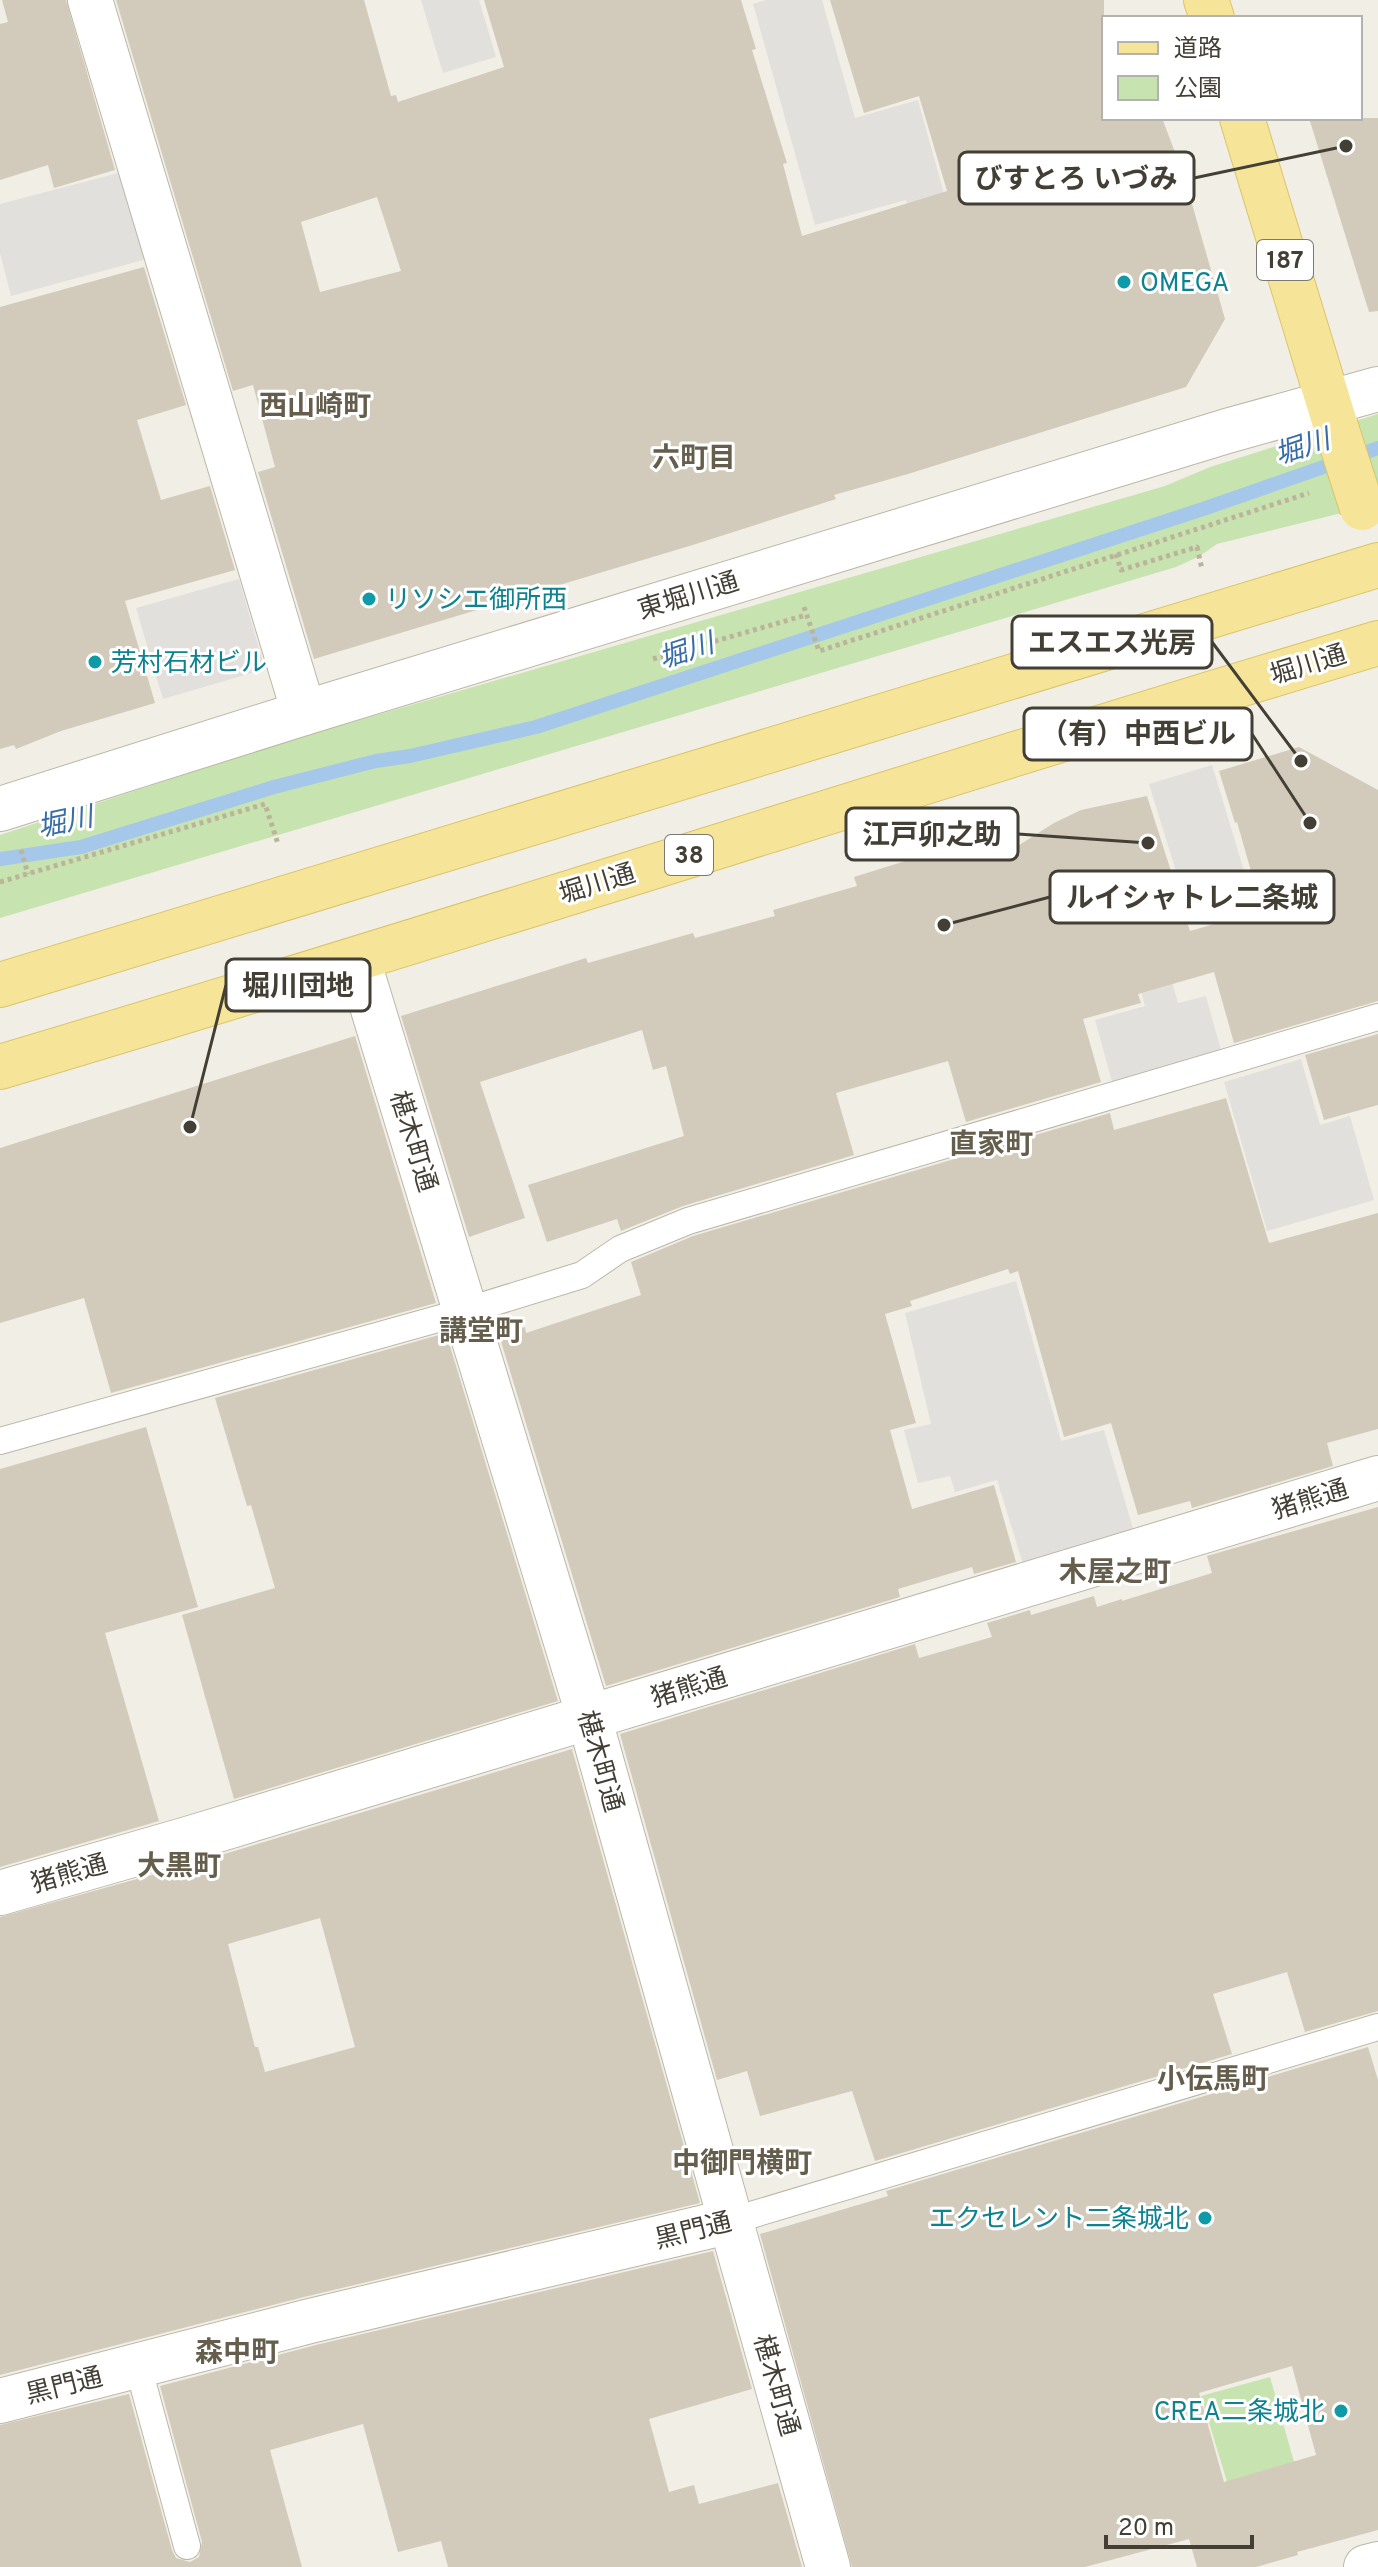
<svg xmlns="http://www.w3.org/2000/svg" width="1378" height="2567" viewBox="0 0 1378 2567" font-family="Overpass,'Noto Sans JP',sans-serif">
<rect width="100%" height="100%" fill="#f1eee5"/>
<g fill="#c7e3b0">
<path d="M1378 414V504L1217 544 1200 556 1176 567 0 918V835L284 742 1165 486 1210 467Z"/>
<path d="M1270 2377 1294 2462 1227 2482 1201 2396Z"/>
</g>
<g fill="#e2e0dd">
<path d="M421 0H479L496 57 443 73Z"/>
<path d="M766 0H822L855 118 918 100 948 208 917 237 906 200 815 225 753 4Z"/>
<path d="M122 172 147 259 11 296 0 253V204Z"/>
<path d="M239 579 265 669 163 699 136 608Z"/>
<path d="M1212 765 1254 904 1192 923 1149 784Z"/>
<path d="M1167 965 1178 1003 1206 996 1222 1054 1113 1085 1095 1020 1145 1006 1136 973Z"/>
<path d="M1301 1059 1320 1125 1350 1116 1374 1200 1267 1231 1224 1082Z"/>
<path d="M1016 1281 1061 1441 1104 1430 1134 1532 1023 1564 997 1480 955 1492 950 1476 918 1483 904 1430 931 1424 905 1313Z"/>
</g>
<g fill="none" stroke-linecap="round" stroke-linejoin="round">
<path stroke="#a5c7ea" stroke-width="14" d="M0 859 81 847 274 787 376 761 410 756 536 727 1206 508 1378 448"/>
</g>
<g fill="#d2cbbb" fill-rule="evenodd">
<path d="M2 0H66L115 170 54 188 48 165 0 180V24L8 22Z"/>
<path d="M116 0H364L391 96 396 95 398 102 504 67 484 0H741L756 49 752 50 787 163 783 164 802 236 947 191 919 96 864 113 830 0H1104V118H1162L1184 176 1225 319 1186 387 908 474 834 495 836 499 696 544 314 659 258 472 275 467 253 385 233 391ZM377 197 401 271 320 292 301 222Z"/>
<path d="M1309 118H1378V311L1369 312Z"/>
<path d="M144 267 186 405 137 420 161 500 210 486 235 570 125 601 155 703 61 731 16 749 14 745 0 749V307Z"/>
<path d="M1299 747 1378 790V1001L1234 1043 1214 972 1138 994 1141 1003 1083 1019 1101 1082 966 1122 948 1061 836 1093 854 1155 683 1206 621 1231 617 1219 547 1242 528 1185 684 1136 666 1066 653 1070 642 1030 480 1082 525 1218 469 1237 401 1016 586 958 588 963 693 933 695 938 775 916 773 910 857 886 854 877 998 832 1005 854 1054 823 1081 810 1147 796 1190 931 1262 910 1237 822 1235 823 1219 771Z"/>
<path d="M1378 1034V1105L1324 1120 1305 1055Z"/>
<path d="M355 1036 436 1303 111 1393 84 1298 0 1323V1148Z"/>
<path d="M1226 1098 1269 1243 1378 1213V1429L1327 1443 1333 1466 1192 1508 1190 1501 1138 1515 1111 1423 1064 1437 1018 1271 1010 1274 1008 1269 910 1301 912 1306 885 1314 916 1423 890 1430 912 1509 994 1485 1016 1562 974 1574 972 1567 898 1589 900 1597 606 1686 499 1335 525 1327 526 1333 641 1295 631 1262 693 1236 1110 1113 1114 1130Z"/>
<path d="M446 1333 558 1701 234 1799 182 1615 275 1588 251 1505 247 1506 215 1398Z"/>
<path d="M146 1427 198 1607 105 1633 159 1821 0 1867V1469Z"/>
<path d="M1378 1507V2011L1305 2032 1287 1972 1213 1994 1232 2054 875 2161 852 2091 760 2116 747 2071 717 2080 620 1734 915 1644 919 1658 992 1637 987 1623 1030 1610 1031 1615 1094 1596 1097 1607 1122 1599V1601L1212 1573 1207 1556Z"/>
<path d="M572 1749 700 2203 304 2297 0 2375V1917L191 1864ZM320 1918 355 2047 265 2072 258 2047H255L228 1944Z"/>
<path d="M1368 2047 1378 2080V2530L1297 2552 1298 2555 1256 2567H1197L1189 2539 1085 2567H852L760 2234 888 2196 886 2191ZM1292 2366 1316 2455 1224 2482 1199 2393Z"/>
<path d="M713 2251 752 2389 649 2419 669 2492 694 2485 699 2504 778 2483 802 2567H448L441 2541 398 2552 363 2424 270 2450 302 2567H0V2425L129 2394 172 2550 176 2558 190 2562 199 2557 202 2542 160 2386 316 2345Z"/>
</g>
<g fill="none" stroke-linecap="round" stroke-linejoin="round">
<defs>
<g id="service">
<path d="M0 1441 459 1313 582 1275 620 1249 688 1221 1378 1017"/>
<path d="M731 2221 1378 2027"/>
<path d="M138 2366 187 2546"/>
</g>
<g id="minor">
<path d="M90 0 304 713"/>
<path d="M0 809 304 713 1227 431 1378 389"/>
<path d="M358 960 589 1717 828 2567"/>
<path d="M0 1893 184 1840 1378 1478"/>
<path d="M0 2401 310 2321 731 2221"/>
<path d="M1366 2567 1378 2564"/>
</g>
<g id="primary">
<path d="M1206 0 1212 18"/>
<path d="M1242 118 1336 427"/>
<path d="M0 985 1378 565"/>
<path d="M0 1067C461 930 918 781 1378 643"/>
</g>
</defs>
<use href="#service" stroke="#bcb7a8" stroke-width="28"/>
<use href="#minor" stroke="#bcb7a8" stroke-width="46"/>
<use href="#primary" stroke="#dac46a" stroke-width="46"/>
<g stroke="#bcb49a" stroke-width="5" stroke-dasharray="4 4" stroke-linecap="butt">
<path d="M1116 554 1121 570 1197 547 1202 569"/>
<path d="M804 607 819 651 1309 493"/>
<path d="M653 659 806 615"/>
<path d="M21 850 28 874"/>
<path d="M0 882 265 804 278 844"/>
</g>
<use href="#service" stroke="#fff" stroke-width="26"/>
<use href="#minor" stroke="#fff" stroke-width="44"/>
<use href="#primary" stroke="#f6e598" stroke-width="44"/>
<defs>
<path id="primary-bridge" d="M1336 427 1362 508"/>
</defs>
<use href="#primary-bridge" stroke="#dac46a" stroke-width="46" stroke-linecap="butt"/>
<use href="#primary-bridge" stroke="#f6e598" stroke-width="44"/>
</g>
<g fill="#0f9aa8" stroke="#fff" stroke-width="3">
<circle cx="1124" cy="282" r="8"/>
<circle cx="369" cy="599" r="8"/>
<circle cx="95" cy="662" r="8"/>
<circle cx="1205" cy="2218" r="8"/>
<circle cx="1341" cy="2411" r="8"/>
</g>
<g text-anchor="middle" stroke-width="6" stroke-linejoin="round" paint-order="stroke">
<g fill="#fff" stroke="#7b7972" stroke-width="2">
<rect x="1257" y="240" width="56" height="40" rx="6"/>
<rect x="665" y="835" width="48" height="40" rx="6"/>
</g>
<g font-size="24" font-weight="bold" fill="#433f35">
<text x="1285" y="268">187</text>
<text x="689" y="863">38</text>
</g>
<g font-size="26" fill="#0d838f" stroke="#fff" text-anchor="start">
<text x="1140" y="291">OMEGA</text>
<text x="385" y="608">リソシエ御所西</text>
<text x="111" y="671">芳村石材ビル</text>
<text x="1189" y="2227" text-anchor="end">エクセレント二条城北</text>
<text x="1325" y="2420" text-anchor="end">CREA二条城北</text>
</g>
<g font-size="26" fill="#433f35" stroke="#fff">
<text transform="translate(688 595) rotate(-17)" y="9">東堀川通</text>
<text transform="translate(1308 664) rotate(-17)" y="9">堀川通</text>
<text transform="translate(597 883) rotate(-17)" y="9">堀川通</text>
<text transform="translate(414 1141) rotate(73)" y="9">椹木町通</text>
<text transform="translate(1310 1499) rotate(-17)" y="9">猪熊通</text>
<text transform="translate(689 1687) rotate(-17)" y="9">猪熊通</text>
<text transform="translate(601 1761) rotate(74)" y="9">椹木町通</text>
<text transform="translate(69 1873) rotate(-16)" y="9">猪熊通</text>
<text transform="translate(693 2230) rotate(-14)" y="9">黒門通</text>
<text transform="translate(64 2385) rotate(-14)" y="9">黒門通</text>
<text transform="translate(777 2385) rotate(74)" y="9">椹木町通</text>
</g>
<g font-size="28" font-weight="bold" fill="#655e4d" stroke="#fff">
<text x="315" y="415">西山崎町</text>
<text x="694" y="467">六町目</text>
<text x="991" y="1153">直家町</text>
<text x="481" y="1340">講堂町</text>
<text x="1115" y="1581">木屋之町</text>
<text x="179" y="1875">大黒町</text>
<text x="1213" y="2088">小伝馬町</text>
<text x="742" y="2172">中御門横町</text>
<text x="237" y="2361">森中町</text>
</g>
<g font-size="28" font-style="italic" fill="#376ca6" stroke="#fff">
<text transform="translate(1302 446) rotate(-18)" y="10">堀川</text>
<text transform="translate(686 650) rotate(-18)" y="10">堀川</text>
<text transform="translate(65 821) rotate(-12)" y="10">堀川</text>
</g>
</g>
<path fill="none" stroke="#433f35" stroke-width="3" d="M1346 146L1194 178M1301 761L1212 642M1310 823L1252 734M1148 843L1018 834M944 925L1050 897M190 1127L226 985"/>
<g fill="#433f35" stroke="#fff" stroke-width="3">
<circle cx="1346" cy="146" r="8"/>
<circle cx="1301" cy="761" r="8"/>
<circle cx="1310" cy="823" r="8"/>
<circle cx="1148" cy="843" r="8"/>
<circle cx="944" cy="925" r="8"/>
<circle cx="190" cy="1127" r="8"/>
</g>
<g fill="#fff" stroke="#433f35" stroke-width="3">
<rect x="959" y="152" width="235" height="52" rx="8"/>
<rect x="1012" y="616" width="200" height="52" rx="8"/>
<rect x="1024" y="708" width="228" height="52" rx="8"/>
<rect x="846" y="808" width="172" height="52" rx="8"/>
<rect x="1050" y="871" width="284" height="52" rx="8"/>
<rect x="226" y="959" width="144" height="52" rx="8"/>
</g>
<g font-size="28" text-anchor="middle" font-weight="bold" fill="#433f35">
<text x="1076" y="188">びすとろ いづみ</text>
<text x="1112" y="652">エスエス光房</text>
<text x="1138" y="743">（有）中西ビル</text>
<text x="932" y="844">江戸卯之助</text>
<text x="1192" y="907">ルイシャトレ二条城</text>
<text x="298" y="995">堀川団地</text>
</g>
<rect x="1102" y="16" width="260" height="104" fill="#ffffff" stroke="#b4b2ae" stroke-width="2"/>
<rect x="1118" y="42" width="40" height="12" fill="#f6e598" stroke="#b4b2ae" stroke-width="2"/>
<text x="1174" y="56" font-size="24" fill="#433f35">道路</text>
<rect x="1118" y="76" width="40" height="24" fill="#c7e3b0" stroke="#b4b2ae" stroke-width="2"/>
<text x="1174" y="96" font-size="24" fill="#433f35">公園</text>
<path d="M1106 2535v12h146v-12" fill="none" stroke="#433f35" stroke-width="4"/>
<text x="1118" y="2535" font-size="24" fill="#433f35" stroke="#ffffff" stroke-width="6" paint-order="stroke">20 m</text>
</svg>
